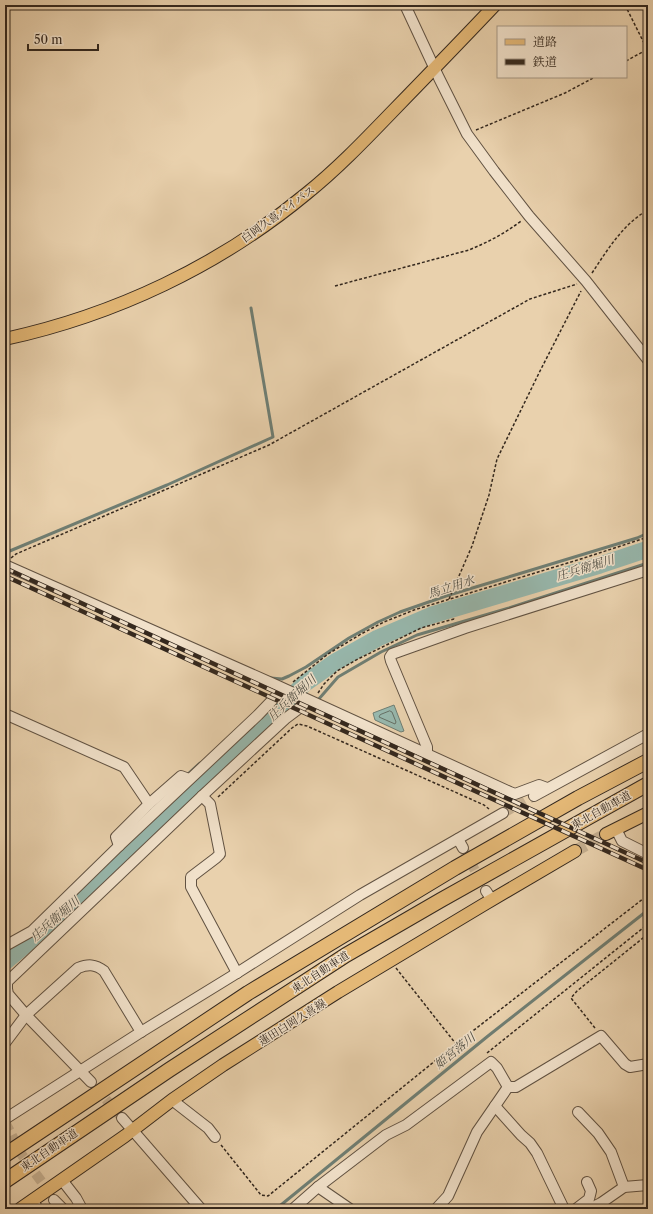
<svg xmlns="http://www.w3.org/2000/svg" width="653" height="1214" viewBox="0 0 653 1214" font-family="'Libre Caslon Text','Noto Serif JP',serif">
<rect width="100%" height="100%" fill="#e9d1ad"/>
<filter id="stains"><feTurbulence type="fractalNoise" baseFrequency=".005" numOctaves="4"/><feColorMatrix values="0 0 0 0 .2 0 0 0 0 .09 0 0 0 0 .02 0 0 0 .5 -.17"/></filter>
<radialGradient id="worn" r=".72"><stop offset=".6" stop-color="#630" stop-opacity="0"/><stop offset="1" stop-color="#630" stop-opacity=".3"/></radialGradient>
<path fill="#97b7ac" stroke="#6f7e73" d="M394 705 404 731 401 732 375 720 373 713Z"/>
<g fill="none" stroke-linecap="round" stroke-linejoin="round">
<path stroke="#667065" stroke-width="1" d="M390 711 392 712 396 722 395 724 379 717 380 715Z"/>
<g stroke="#6f7e73" stroke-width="3">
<path d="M5 553 167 485 273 437 251 308"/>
<path d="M271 678 282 679 289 676 306 667 349 638 378 622 400 612 446 596 637 538 648 533"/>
<path d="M318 700 338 677 381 652 417 635 509 608 648 563"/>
<path d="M189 773 200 763"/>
<path d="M276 1209 488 1036 648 910"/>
</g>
<path stroke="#97b7ac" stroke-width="17" d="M5 962 59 917 239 749 304 684 335 662 378 638 432 615 600 565 648 549"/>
<g stroke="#c5af90" stroke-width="10" stroke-dasharray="10 5" stroke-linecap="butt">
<path d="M503 813 534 796"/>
<path d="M463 848 486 891"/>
<path d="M96 1088 122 1118"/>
<path d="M5 1122 22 1155 52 1196"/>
</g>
<path stroke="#c5af90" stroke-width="12" stroke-dasharray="12 6" stroke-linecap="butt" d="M575 851 606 834"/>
<defs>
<g id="minor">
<path d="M405 5 439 78 467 134 494 171 529 216 586 281 648 360"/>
<path d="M5 565 276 685 510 792 515 794 539 785 547 788"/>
<path d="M5 714 124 767 149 804"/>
<path d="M427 755V747L391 661 390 657 392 654 465 628 648 570"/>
<path d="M202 796 210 804 220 854 216 858 191 877V887L237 973"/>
<path d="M534 796 648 734"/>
<path d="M616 829 622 841 648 854"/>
<path d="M458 839 463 848"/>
<path d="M119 846 116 837 149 804 181 776 189 779"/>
<path d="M486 891 492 900"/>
<path d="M5 946 32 931 119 846 258 715 283 689"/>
<path d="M5 1043 26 1015 78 968C88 964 95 964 104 971L141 1032"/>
<path d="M91 1082 26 1015 8 994 7 989V982L202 796 285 719 309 701"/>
<path d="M172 1100 208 1128 215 1137"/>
<path d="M495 1106 521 1135 530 1143 537 1153 564 1209"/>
<path d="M578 1112 598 1133 611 1152 624 1187"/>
<path d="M122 1118 201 1209"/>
<path d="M5 1119 141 1032 237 973 360 895 503 813"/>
<path d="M62 1180 76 1198 82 1209"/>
<path d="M318 1187 350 1209"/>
<path d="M32 1200 38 1209"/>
<path d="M54 1200 63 1209"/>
<path d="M293 1209 318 1187 386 1135 406 1125 491 1062 497 1068 508 1087"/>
<path d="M436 1209 448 1196 477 1132 508 1087H516L601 1036 625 1064 630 1067 648 1064"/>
<path d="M576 1209 589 1199 591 1191 587 1182"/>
<path d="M589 1209 601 1203 624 1187 648 1185"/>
</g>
<g id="major">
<path d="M5 339C115 315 219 266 306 194 336 170 363 142 390 114 425 78 460 42 495 5"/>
<path d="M606 834 648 813"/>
<path d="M20 1209 125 1136 172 1100 223 1065 338 992 483 905 575 851"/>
</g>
<g id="highway">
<path d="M5 1155 248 993 455 868 578 798 648 761"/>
<path d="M5 1181 169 1070 346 955 441 900 648 784"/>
</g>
</defs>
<use href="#minor" stroke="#615242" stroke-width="12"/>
<use href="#major" stroke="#34281e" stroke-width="14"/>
<use href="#highway" stroke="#34281e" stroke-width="16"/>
<g stroke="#34281e" stroke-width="1.5" stroke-dasharray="3 2" stroke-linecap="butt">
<path d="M625 5 647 49"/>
<path d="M626 61 648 49"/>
<path d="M476 130 565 93 595 77"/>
<path d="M592 273C608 249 623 224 648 210"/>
<path d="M335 286 469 250C488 242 504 234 521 221"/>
<path d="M11 558 16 554 269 445 530 299 577 284"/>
<path d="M449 599 472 546 489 495 497 459 540 371 581 291"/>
<path d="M293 682 328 654 361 634 384 622 414 610 584 558 648 537"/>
<path d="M318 693 324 684 337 671 358 659 421 628 454 619 456 620"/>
<path d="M218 797 292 728 298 724 307 726 484 805 489 809"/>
<path d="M396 968 456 1044"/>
<path d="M595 1028 571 998 577 991 648 934"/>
<path d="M487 1053 648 924"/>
<path d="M221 1145 261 1195 268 1196 456 1044 648 895"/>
</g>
<use href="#minor" stroke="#f1e1ca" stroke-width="10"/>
<use href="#major" stroke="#e4b876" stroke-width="12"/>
<use href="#highway" stroke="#e4b876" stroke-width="14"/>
<defs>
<g id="rail">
<path d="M5 568 648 863"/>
<path d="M5 576 648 870"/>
</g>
</defs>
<use href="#rail" stroke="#34281e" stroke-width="4.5"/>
<use href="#rail" stroke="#f1e1ca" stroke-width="3" stroke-dasharray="9" stroke-linecap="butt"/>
</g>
<g text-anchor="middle" stroke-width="3" stroke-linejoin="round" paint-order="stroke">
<g font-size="11" fill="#34281e" stroke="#f1e1ca">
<text transform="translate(278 214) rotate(-36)" y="4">白岡久喜バイパス</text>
<text transform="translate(601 810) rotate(-29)" y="4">東北自動車道</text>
<text transform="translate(320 972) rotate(-33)" y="4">東北自動車道</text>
<text transform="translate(292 1022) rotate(-32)" y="4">蓮田白岡久喜線</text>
<text transform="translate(49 1150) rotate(-34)" y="4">東北自動車道</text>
</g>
<g font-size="12" font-style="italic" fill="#4d4c42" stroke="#f1e1ca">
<text transform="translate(585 568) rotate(-17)" y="4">庄兵衛堀川</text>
<text transform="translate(451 587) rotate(-18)" y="4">馬立用水</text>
<text transform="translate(292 698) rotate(-43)" y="4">庄兵衛堀川</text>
<text transform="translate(55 919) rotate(-41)" y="4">庄兵衛堀川</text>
<text transform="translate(455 1051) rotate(-39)" y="4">姫宮落川</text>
</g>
</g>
<rect width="653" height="1214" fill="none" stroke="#e9d1ad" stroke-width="20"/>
<rect x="6" y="6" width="641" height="1202" fill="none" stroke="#34281e" stroke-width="2"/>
<rect x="10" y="10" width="633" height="1194" fill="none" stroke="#34281e"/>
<rect x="497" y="26" width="130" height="52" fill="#f1e1ca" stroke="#a59785"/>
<rect x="505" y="39" width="20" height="6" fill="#e4b876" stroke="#a59785"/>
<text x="533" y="46" font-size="12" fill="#34281e">道路</text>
<rect x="505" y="59" width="20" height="6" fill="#34281e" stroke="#a59785"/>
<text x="533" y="66" font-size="12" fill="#34281e">鉄道</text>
<path d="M28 44v6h70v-6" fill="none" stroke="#34281e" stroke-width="2"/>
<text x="34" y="44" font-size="12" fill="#34281e" stroke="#f1e1ca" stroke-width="3" paint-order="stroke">50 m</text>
<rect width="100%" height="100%" filter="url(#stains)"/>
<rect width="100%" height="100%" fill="url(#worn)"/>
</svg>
